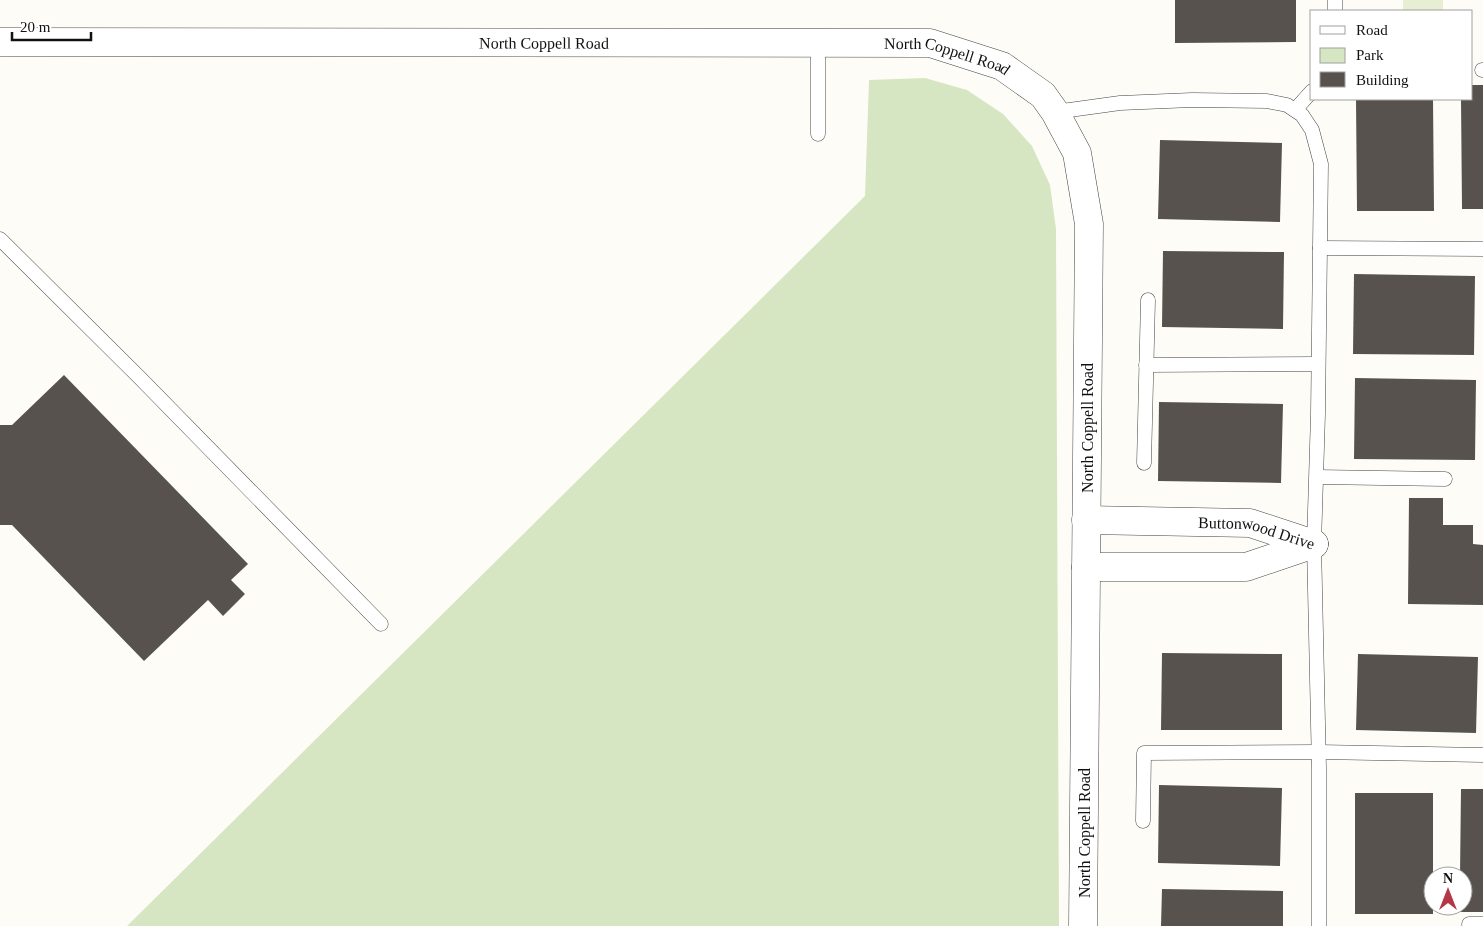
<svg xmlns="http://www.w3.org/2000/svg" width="1483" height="926" viewBox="0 0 1483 926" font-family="'Times New Roman',serif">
<rect width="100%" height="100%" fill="#fefcf6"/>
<path fill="#d7e6c2" d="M925 78 967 90 1003 114 1032 146 1050 185 1056 229 1059 926H127L865 196 869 80Z"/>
<rect fill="#e7eed3" x="1403" y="0" width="40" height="11"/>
<g fill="#58524e">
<path d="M1175 0H1296V42L1175 43Z"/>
<path d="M1472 85H1483V209H1462L1461 99H1472Z"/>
<path d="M1356 99H1433L1434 211H1357Z"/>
<path d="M1160 140 1282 143 1280 222 1158 219Z"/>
<path d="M1163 251 1284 252 1283 329 1162 327Z"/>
<path d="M1354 274 1475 276 1474 355 1353 354Z"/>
<path d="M64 375 248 564 231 580 245 594 223 616 208 600 144 661 12 525H0V425H12Z"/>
<path d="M1355 378 1476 380 1475 460 1354 459Z"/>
<path d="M1159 402 1283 404 1281 483 1158 481Z"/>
<path d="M1409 498H1443V525H1473V544L1483 545V605L1408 604Z"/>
<path d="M1162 653 1282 654V730H1161Z"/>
<path d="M1358 654 1478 657 1476 733 1356 730Z"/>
<path d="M1159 785 1282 788 1280 866 1158 863Z"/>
<path d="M1461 789H1483V912H1460V906H1463V876H1460Z"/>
<rect x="1355" y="793" width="78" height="121"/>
<path d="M1162 889 1283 891V926H1161Z"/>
</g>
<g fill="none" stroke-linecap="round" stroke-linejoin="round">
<defs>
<g id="service">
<path d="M1335 0V11"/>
<path d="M1482 70H1483"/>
<path d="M1295 110 1312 91"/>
<path d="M1055 112 1120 103 1192 100 1267 101 1287 105 1302 115 1312 130 1321 164 1318 414 1314 544 1319 768V926"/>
<path d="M818 134V43"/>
<path d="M0 239 140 378 381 624"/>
<path d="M1320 248 1483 249"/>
<path d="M1146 365 1318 364"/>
<path d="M1144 463 1148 300"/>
<path d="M1317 477 1445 479"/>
<path d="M1143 821 1144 753 1319 752 1483 755"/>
<path d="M1469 924H1483"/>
</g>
<g id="minor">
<path id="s1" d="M1086 520 1250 523 1314 544"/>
<path d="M1086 567H1246L1314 544"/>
</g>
<g id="tertiary">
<path id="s2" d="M0 42 930 43 1002 66 1043 95 1055 112 1077 153 1089 224 1083 926"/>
</g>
</defs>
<use href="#service" stroke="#444" stroke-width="15"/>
<use href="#minor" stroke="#444" stroke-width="29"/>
<use href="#tertiary" stroke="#444" stroke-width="29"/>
<use href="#service" stroke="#fff" stroke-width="14"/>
<use href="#minor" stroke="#fff" stroke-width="28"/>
<use href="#tertiary" stroke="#fff" stroke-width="28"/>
</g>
<g text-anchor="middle" stroke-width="5" stroke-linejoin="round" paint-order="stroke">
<g font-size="16" fill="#111" stroke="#fff">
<text dy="6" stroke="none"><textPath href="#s2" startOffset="544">North Coppell Road</textPath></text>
<text dy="6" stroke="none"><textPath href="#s2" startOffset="949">North Coppell Road</textPath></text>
<text transform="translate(1087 428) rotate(-90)" y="6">North Coppell Road</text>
<text dy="6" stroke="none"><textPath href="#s1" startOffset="172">Buttonwood Drive</textPath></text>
<text transform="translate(1084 833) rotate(-90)" y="6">North Coppell Road</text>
</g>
</g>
<rect x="1310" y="10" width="162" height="90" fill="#ffffff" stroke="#a0a0a0"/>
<rect x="1320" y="26" width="25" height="8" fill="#ffffff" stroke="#a0a0a0"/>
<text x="1356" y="35" font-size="15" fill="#111111">Road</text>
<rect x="1320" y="48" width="25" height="15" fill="#d7e6c2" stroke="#a0a0a0"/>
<text x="1356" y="60" font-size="15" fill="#111111">Park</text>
<rect x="1320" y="72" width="25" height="15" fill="#58524e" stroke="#a0a0a0"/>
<text x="1356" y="85" font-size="15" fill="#111111">Building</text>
<g transform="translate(1448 891)"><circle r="24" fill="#ffffff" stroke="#a0a0a0"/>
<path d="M0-4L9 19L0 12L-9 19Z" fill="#b23847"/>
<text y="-8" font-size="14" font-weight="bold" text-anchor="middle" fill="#111111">N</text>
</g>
<path d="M12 32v8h79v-8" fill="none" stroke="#111111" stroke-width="2.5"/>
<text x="20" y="32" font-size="15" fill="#111111" stroke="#ffffff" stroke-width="4" paint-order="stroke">20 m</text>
</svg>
